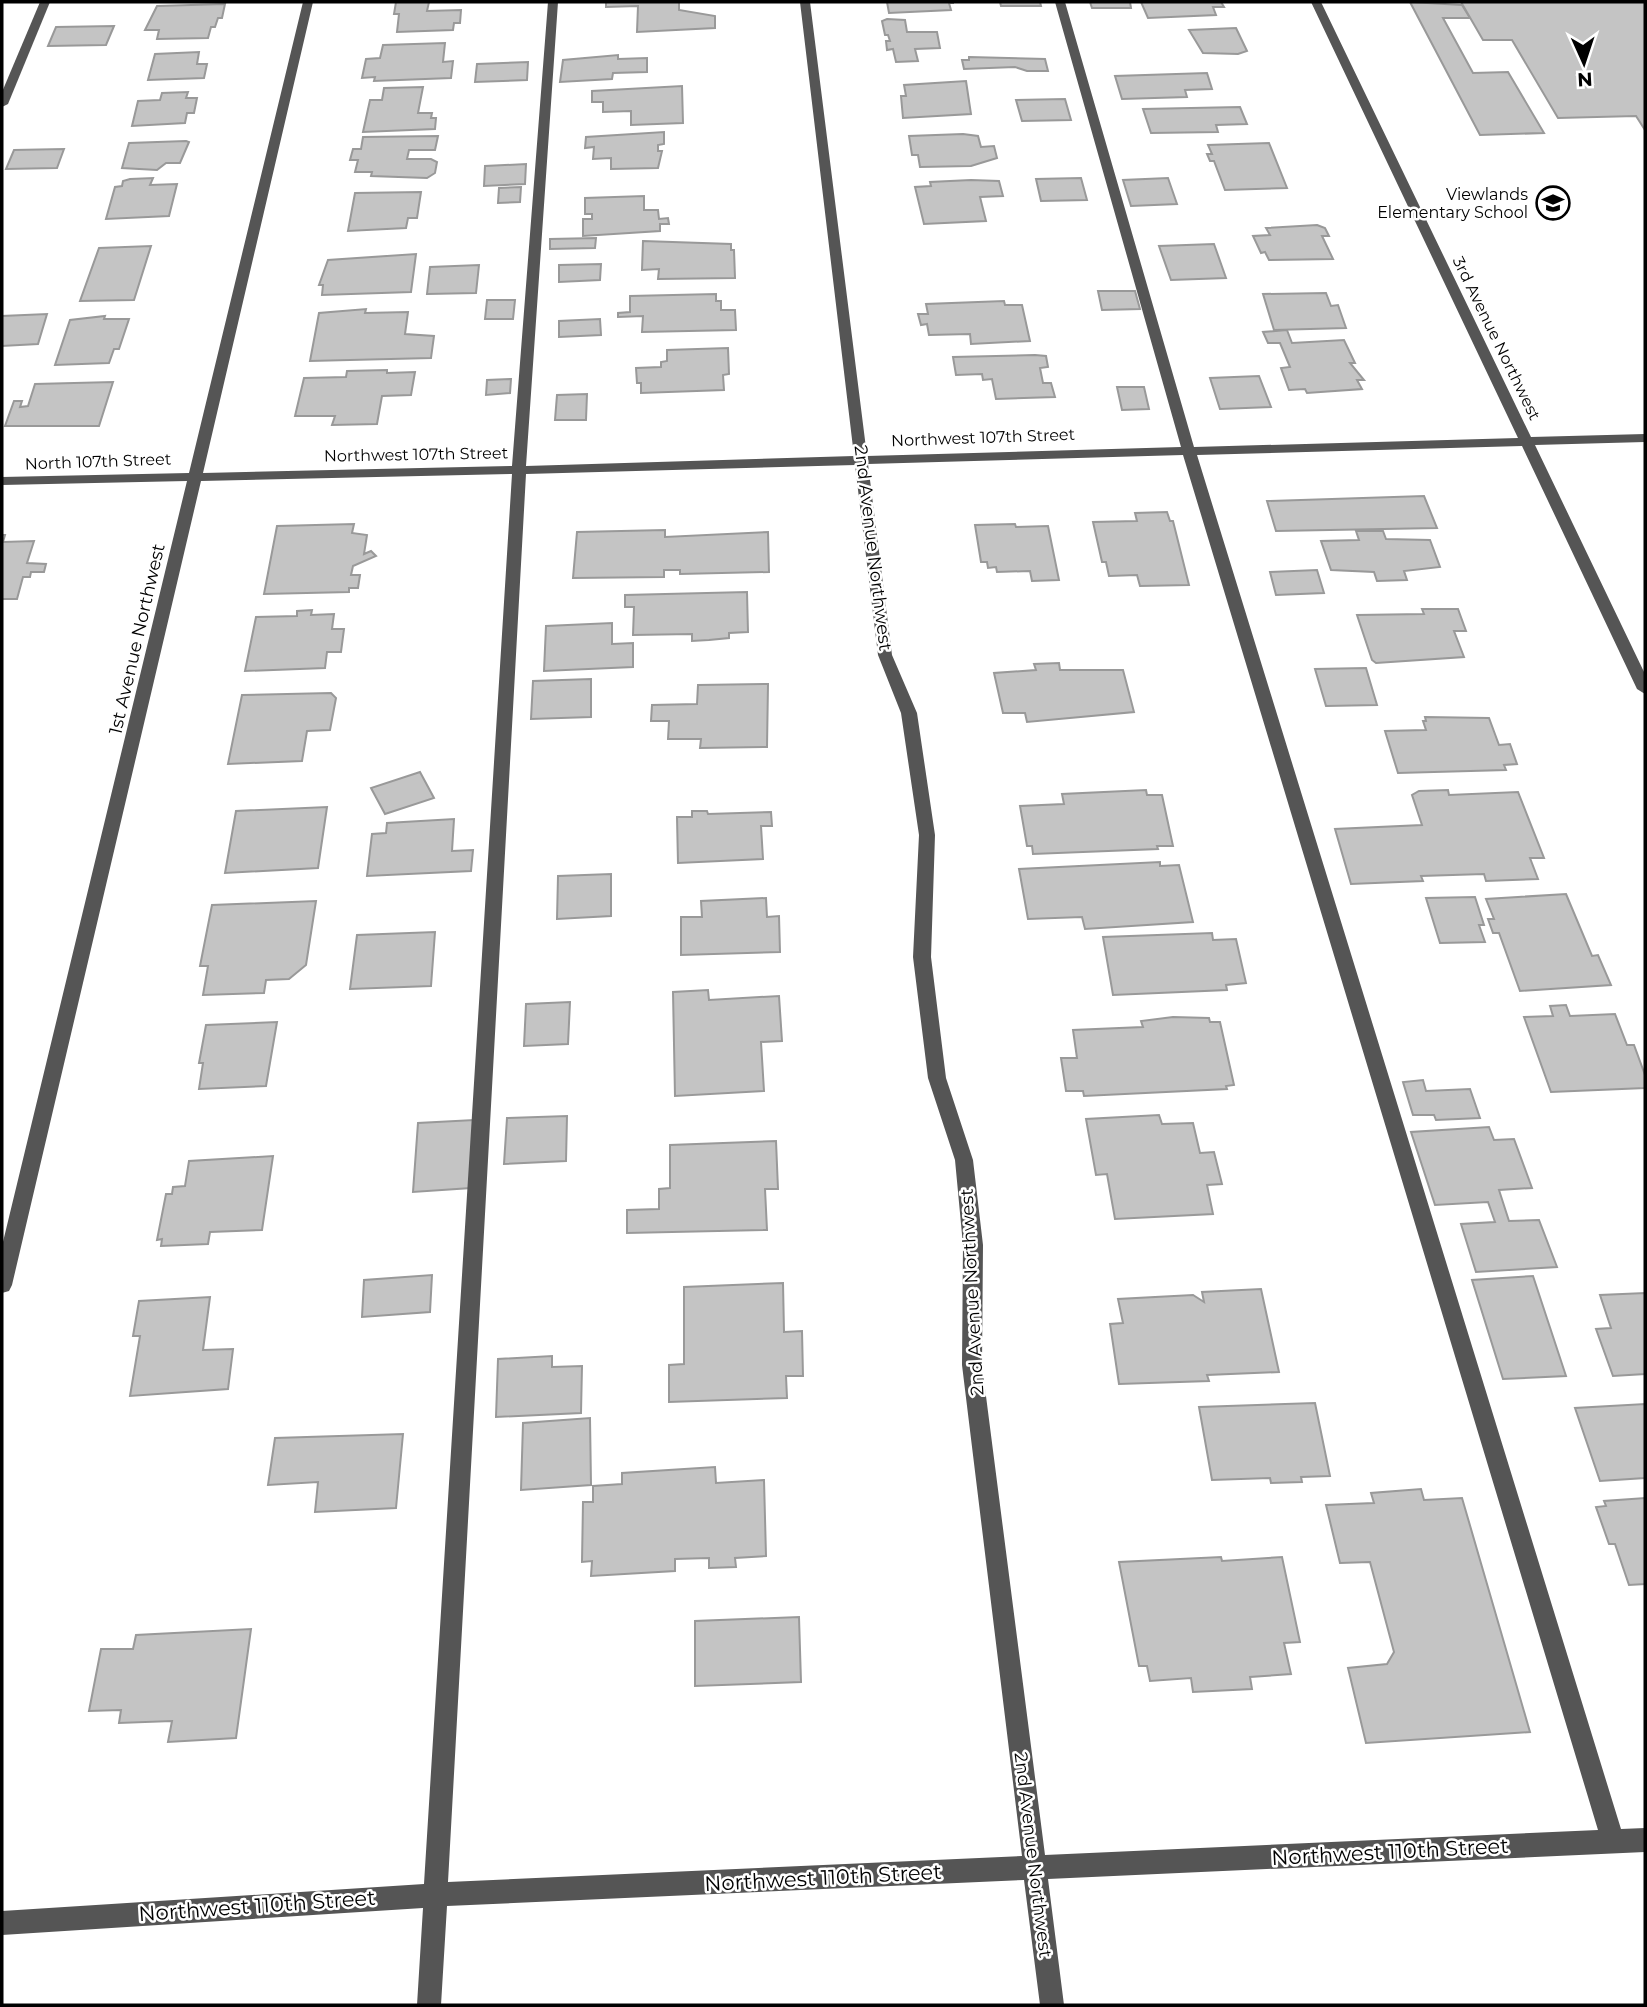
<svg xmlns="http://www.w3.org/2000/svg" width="1647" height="2007" viewBox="0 0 1647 2007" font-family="Montserrat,sans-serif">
<rect width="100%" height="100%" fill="#fff"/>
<g fill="#c4c4c4" stroke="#999" stroke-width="2">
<path d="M396 2H429L427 11 461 10 460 23H454L453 30 397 32 399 14H394Z"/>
<path d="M606 2H679V10L715 16V28L637 32 638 6 606 7Z"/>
<path d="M879 2H953V3H949L951 10 889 13 887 2Z"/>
<path d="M1000 2H1040L1041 6H1001Z"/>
<path d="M1090 2H1130L1131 8H1092Z"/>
<path d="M1141 2H1221L1224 7H1213L1216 15 1148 18Z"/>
<path d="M1410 2 1462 5 1470 18H1443L1473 73 1508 72 1544 133 1480 135Z"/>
<path d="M1461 2H1645V130L1636 116 1558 118 1512 40H1483Z"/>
<path d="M225 4 222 18H218L215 27H211L208 38 157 39 159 30H145L157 6Z"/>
<path d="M887 19 905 20 907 32H937L940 48 915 49 918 61 896 62 893 49 887 50 886 41H890L888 35H885L882 21Z"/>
<path d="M114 26 106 45 48 46 56 27Z"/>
<path d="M1236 28 1247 51 1238 54 1203 53 1189 30Z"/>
<path d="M445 43 443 62 453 61 451 78 374 81 375 77 362 78 366 59 380 58 383 45Z"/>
<path d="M199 52 197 64H207L204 78 148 80 155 54Z"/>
<path d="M618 55V59L647 58V72L613 73 612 79 560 82 563 60Z"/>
<path d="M969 57 1045 59 1048 71H1027L1015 67 964 69 962 60H969Z"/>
<path d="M528 62 527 80 475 82 477 64Z"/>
<path d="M1207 73 1212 89 1185 90 1187 97 1122 99 1115 76Z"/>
<path d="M966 81 971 114 903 118 901 96H906L904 85Z"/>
<path d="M682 86 683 123 631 125V111L603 112V102H592V91Z"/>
<path d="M423 87 418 113H432L431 118H436L435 129 363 132 370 100H382L384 88Z"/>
<path d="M188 92 186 98H197L194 113H187L185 123 132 126 138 101 160 100 162 93Z"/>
<path d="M1065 99 1071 120 1022 121 1016 100Z"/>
<path d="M1240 107 1247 124 1216 125 1218 132 1151 133 1143 109Z"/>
<path d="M664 132V144L658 145V151H662L658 168 611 169V158L593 159 594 147 585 148 586 137Z"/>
<path d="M963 134 978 136 981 147 994 146 997 158 971 166 920 167 918 155H912L909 136Z"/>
<path d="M438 136 435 150H409L407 159H431L437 162 435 173 427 178 371 176 372 172H355L358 160H350L353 149H361L363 137Z"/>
<path d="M186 141 189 142 180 163H166L157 170 122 168 129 143Z"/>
<path d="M1269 143 1287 188 1225 190 1214 161H1210L1207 154H1212L1208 145Z"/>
<path d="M64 149 57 168 6 169 14 150Z"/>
<path d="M526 164 525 184 484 186 485 166Z"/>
<path d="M153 178 150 185 177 184 169 216 106 219 115 187 122 186 123 181 130 179Z"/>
<path d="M1081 178 1087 200 1041 201 1036 179Z"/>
<path d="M1168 178 1177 204 1131 206 1123 180Z"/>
<path d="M971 180 999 181 1003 196 980 197 986 221 924 224 915 187 931 186 930 182Z"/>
<path d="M521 187 520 202 498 203 499 188Z"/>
<path d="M421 192 417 218H408L406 228 348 231 355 193Z"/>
<path d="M644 196V210H658L659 219 668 218 669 224H660V231L583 236V219H592V214H585V198Z"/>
<path d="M1317 225 1325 228 1329 236H1322L1333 259 1269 260 1265 252 1261 253 1253 236 1270 235 1266 228Z"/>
<path d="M596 238 595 248 550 249V239Z"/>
<path d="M643 241 731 244V250H734L735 278 658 279 659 269 642 270Z"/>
<path d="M1214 244 1226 278 1171 280 1159 246Z"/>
<path d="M151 246 134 300 80 301 99 248Z"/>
<path d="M416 254 411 292 322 295 323 285H319L328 260Z"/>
<path d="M601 264 600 280 559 282V265Z"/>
<path d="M479 265 476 293 427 294 430 267Z"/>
<path d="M1098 291H1135L1140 309 1102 310Z"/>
<path d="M1326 293 1331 306 1338 305 1346 328 1274 330 1263 294Z"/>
<path d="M716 294V301H721V310H735L736 330 642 332 643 316 618 317V313L630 312V296Z"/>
<path d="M487 300H515L513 319H485Z"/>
<path d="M1004 301 1005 305H1022L1030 341 971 344 970 334 929 335 927 324 921 325 918 314H928L926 304Z"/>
<path d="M366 309 365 313 408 312 405 334 434 336 431 358 310 361 319 313Z"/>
<path d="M47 314 38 344 2 346V316Z"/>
<path d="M105 316 104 319H129L119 349H114L109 363 55 365 70 320Z"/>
<path d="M600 319 601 335 559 337V321Z"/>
<path d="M1287 330 1292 343 1344 340 1355 363H1350L1364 380H1357L1362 389 1307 393 1305 389 1289 390 1281 368 1290 367 1280 343H1268L1263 332Z"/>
<path d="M728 348 729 374 723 375 724 390 641 393V383H637L636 368 661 367V362L667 361V350Z"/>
<path d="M1035 355 1046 356 1048 367 1040 368 1043 383H1051L1055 397 996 399 992 379 983 380 982 374 956 375 953 357Z"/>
<path d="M387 370V373L415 372 411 395 382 396 377 424 332 425 335 416H295L304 378 346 377 347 371Z"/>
<path d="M1259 376 1271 407 1220 409 1210 378Z"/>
<path d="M511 379 510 393 486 395 487 380Z"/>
<path d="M113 382 99 426H5L14 401H22L20 407 28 406 35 384Z"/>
<path d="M1117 387H1144L1149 409 1122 410Z"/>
<path d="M587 394 586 420H555L557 395Z"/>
<path d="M1424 496 1437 528 1276 531 1267 501Z"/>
<path d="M1167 512 1170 521H1173L1189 585 1140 586 1137 575 1109 576 1106 562H1102L1093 522 1137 521 1135 513Z"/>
<path d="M354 524 352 533 367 535 364 554 371 551 376 556 353 566 351 575H360L358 588H349V592L264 594 277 526Z"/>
<path d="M1015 524 1016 527 1048 526 1059 580 1032 581 1030 571 997 572 996 567 988 568 987 562H981L975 525Z"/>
<path d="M665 530V537L768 532 769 572 680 574V570H664V577L573 578 577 532Z"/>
<path d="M1356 531H1383L1386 539 1430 540 1440 567 1404 571 1407 580 1377 581 1374 572 1331 570 1321 541 1359 540Z"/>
<path d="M2 535H5L3 542 34 541 27 563 46 564 44 572H31L30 577H23L17 599H2Z"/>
<path d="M1317 570 1324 593 1276 595 1270 572Z"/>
<path d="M747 592 748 632 729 633V638L709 640 692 641V634L633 635 634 607H625V595Z"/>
<path d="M1422 609H1458L1466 631H1454L1464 657 1376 663 1372 660 1357 615 1424 614Z"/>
<path d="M312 610 311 615 334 614 332 629H344L341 652H327L325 668 245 671 256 617 297 616V611Z"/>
<path d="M612 623V644L633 643V667L544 671 546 626Z"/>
<path d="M1059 663 1060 670H1123L1134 712 1027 722 1025 713H1003L994 673 1036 670 1034 664Z"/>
<path d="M1366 668 1377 705 1326 706 1315 669Z"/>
<path d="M591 679V717L531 719 533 681Z"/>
<path d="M768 684 767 747 700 748 701 739H668L669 721H651L652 705 697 704 698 685Z"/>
<path d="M331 693 336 698 330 730 307 731 302 761 228 764 242 695Z"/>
<path d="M1425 717 1489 718 1499 745 1510 744 1517 764 1504 765 1506 770 1398 773 1385 731 1426 730 1423 721H1426Z"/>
<path d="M420 772 434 798 385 814 371 788Z"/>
<path d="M1146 790 1147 795H1162L1173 846H1157L1158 849 1033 854 1032 846H1027L1020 806 1064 804 1062 794Z"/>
<path d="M1448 790 1449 795 1518 792 1544 858H1530L1538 879 1486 881 1484 874 1421 876 1423 881 1351 884 1335 829 1422 825 1412 795 1419 791Z"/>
<path d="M327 807 318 868 225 873 236 811Z"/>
<path d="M692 811H707L708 814 771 812 772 826H761L763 859 678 863 677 817H692Z"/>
<path d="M454 819 452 851 473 850 471 871 367 876 372 834 386 833 387 823Z"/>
<path d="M1160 862V866L1179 865 1193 922 1085 929 1082 917 1028 919 1019 869Z"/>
<path d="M611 874V916L557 919 558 876Z"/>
<path d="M1566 894 1592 956 1598 955 1611 985 1520 991 1499 933H1493L1488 919H1494L1486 899Z"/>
<path d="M1475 897 1484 925H1479L1485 942 1440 943 1426 898Z"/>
<path d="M766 898 767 917 779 916 780 952 681 955V917H702L701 901Z"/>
<path d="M316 901 306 965 289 979 266 980 264 993 203 995 208 966H200L212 905Z"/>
<path d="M435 932 431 986 350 989 357 935Z"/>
<path d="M1212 933 1213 940 1236 939 1246 983 1226 985 1227 990 1113 995 1103 937Z"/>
<path d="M708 990 709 1000 779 996 782 1041 761 1042 764 1091 675 1096 673 992Z"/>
<path d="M570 1002 568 1044 524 1046 526 1004Z"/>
<path d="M1566 1005 1570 1016 1615 1014 1627 1045H1634L1645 1075V1088L1551 1092 1524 1017 1553 1016 1550 1006Z"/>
<path d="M1173 1017 1209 1018 1210 1022H1220L1234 1085 1226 1086 1227 1089 1084 1096 1083 1091H1066L1061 1058H1077L1073 1030 1143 1027 1141 1021Z"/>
<path d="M277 1022 266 1086 199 1089 203 1063H199L206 1025Z"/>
<path d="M1423 1080 1426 1091 1470 1089 1480 1118 1436 1120 1434 1115H1413L1403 1082Z"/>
<path d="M1159 1115 1162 1124 1193 1123 1200 1153 1214 1152 1222 1184 1207 1185 1213 1214 1115 1219 1107 1174 1096 1175 1086 1119Z"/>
<path d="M567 1116 566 1161 504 1164 507 1118Z"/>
<path d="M474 1120 471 1188 413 1192 418 1123Z"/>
<path d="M1489 1127 1494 1140 1514 1139 1532 1188 1499 1190 1509 1221 1539 1220 1557 1267 1476 1272 1461 1224 1495 1222 1488 1202 1435 1205 1411 1132Z"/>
<path d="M776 1141 778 1189H765L767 1230 627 1233V1210L659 1209V1189L670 1188V1145Z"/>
<path d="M273 1156 262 1230 210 1232 208 1244 161 1246 162 1239 157 1240 166 1194H172L173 1187 185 1186 189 1161Z"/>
<path d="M432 1275 430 1312 362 1317 364 1280Z"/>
<path d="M1533 1276 1566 1376 1503 1379 1472 1280Z"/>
<path d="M783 1283 784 1332 802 1331 803 1376H786L787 1398 669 1402V1365L684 1364V1287Z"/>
<path d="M1261 1289 1279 1372 1207 1375 1209 1381 1119 1384 1110 1324 1123 1323 1118 1299 1193 1295 1204 1302 1202 1292Z"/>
<path d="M1645 1293V1374L1613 1376 1596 1329 1611 1328 1600 1295Z"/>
<path d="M210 1297 203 1350 233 1349 228 1389 130 1396 140 1336H133L139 1301Z"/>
<path d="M552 1356V1367L582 1366 581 1413 496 1417 498 1359Z"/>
<path d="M1315 1403 1330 1476 1301 1477 1302 1482 1271 1483 1270 1478 1212 1480 1199 1407Z"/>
<path d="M1645 1404V1478L1600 1481 1575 1408Z"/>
<path d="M590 1418 591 1485 521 1490 523 1423Z"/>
<path d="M403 1434 396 1508 315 1512 318 1482 268 1485 275 1438Z"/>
<path d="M715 1467 716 1483 764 1480 766 1556 735 1558 736 1567 709 1568V1558L675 1559V1571L591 1576 592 1561 582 1562 583 1502H593V1486L622 1484V1473Z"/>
<path d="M1421 1489 1424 1500 1462 1498 1530 1732 1366 1743 1348 1668 1387 1664 1394 1652 1370 1562 1340 1563 1326 1505 1374 1503 1371 1493Z"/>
<path d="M1645 1498V1584L1629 1585 1615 1544H1609L1596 1507 1606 1506 1604 1501Z"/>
<path d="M1221 1557 1222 1561 1282 1557 1300 1642 1284 1643 1291 1674 1250 1677 1252 1689 1193 1692 1191 1678 1150 1681 1147 1666H1139L1119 1562Z"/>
<path d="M799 1617 801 1682 695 1686V1621Z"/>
<path d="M251 1629 236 1738 168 1742 172 1721 119 1723 121 1710 89 1711 101 1649H133L136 1635Z"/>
</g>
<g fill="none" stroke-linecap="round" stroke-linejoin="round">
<g fill="#555" fill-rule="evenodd">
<path d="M40 2H50L8 104 2 107V92Z"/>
<path d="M303 2H313L203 473 512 466 548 2H558L526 466 854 456 800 2H810L867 456 1181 447 1055 2H1065L1194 447 1518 438 1311 2H1321L1531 437 1645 434V442L1535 445 1645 674V694L1637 689 1522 446 1197 455 1621 1829 1645 1828V1852L1048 1879 1064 2005H1040L1024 1880 447 1906 441 2005H417L423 1908 2 1935V1911L424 1884 512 474 201 481 12 1285 9 1291 2 1293V1246L187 481 2 485V477L189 473ZM1183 455 1598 1830 1045 1855 982 1365 983 1245 973 1160 946 1078 931 957 935 835 917 713 892 655 868 464ZM855 465 878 655 901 713 919 835 913 957 928 1078 955 1160 963 1245 962 1365 1022 1856 448 1882 526 474Z"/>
</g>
</g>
<defs>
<symbol id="school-ring" viewBox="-11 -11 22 22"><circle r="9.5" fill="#fff" stroke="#000" stroke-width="1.5"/><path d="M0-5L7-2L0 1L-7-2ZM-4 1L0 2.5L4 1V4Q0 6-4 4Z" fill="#000"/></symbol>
</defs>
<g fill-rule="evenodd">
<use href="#school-ring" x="1534" y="184" width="38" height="38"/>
</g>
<g text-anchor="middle" stroke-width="5" stroke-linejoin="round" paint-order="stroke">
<g font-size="16" fill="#000" stroke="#fff" text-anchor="end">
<text x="1528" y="200">Viewlands<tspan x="1528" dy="18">Elementary School</tspan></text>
</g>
<g font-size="16" fill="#000" stroke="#fff">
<text transform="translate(1497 338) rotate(64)" y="6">3rd Avenue Northwest</text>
<text transform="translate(983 437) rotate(-2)" y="6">Northwest 107th Street</text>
<text transform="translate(416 454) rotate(-1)" y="6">Northwest 107th Street</text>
<text transform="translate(98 461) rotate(-2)" y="6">North 107th Street</text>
</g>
<g font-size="18" fill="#000" stroke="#fff">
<text transform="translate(873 548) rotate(83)" y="6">2nd Avenue Northwest</text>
<text transform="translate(137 639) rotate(-77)" y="6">1st Avenue Northwest</text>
<text transform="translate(972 1292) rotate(-93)" y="6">2nd Avenue Northwest</text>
<text transform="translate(1033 1855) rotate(83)" y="6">2nd Avenue Northwest</text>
</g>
<g font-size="21" fill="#000" stroke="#fff">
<text transform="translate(1390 1852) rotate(-3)" y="7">Northwest 110th Street</text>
<text transform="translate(823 1878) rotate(-3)" y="7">Northwest 110th Street</text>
<text transform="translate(257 1906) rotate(-4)" y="7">Northwest 110th Street</text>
</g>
</g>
<rect width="1647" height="2007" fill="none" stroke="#000000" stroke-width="7"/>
<g transform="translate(1584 63) rotate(177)" stroke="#ffffff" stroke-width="5" paint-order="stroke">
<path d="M0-5L12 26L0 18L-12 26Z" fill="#000000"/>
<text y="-10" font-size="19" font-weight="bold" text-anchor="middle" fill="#000000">N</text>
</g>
</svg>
